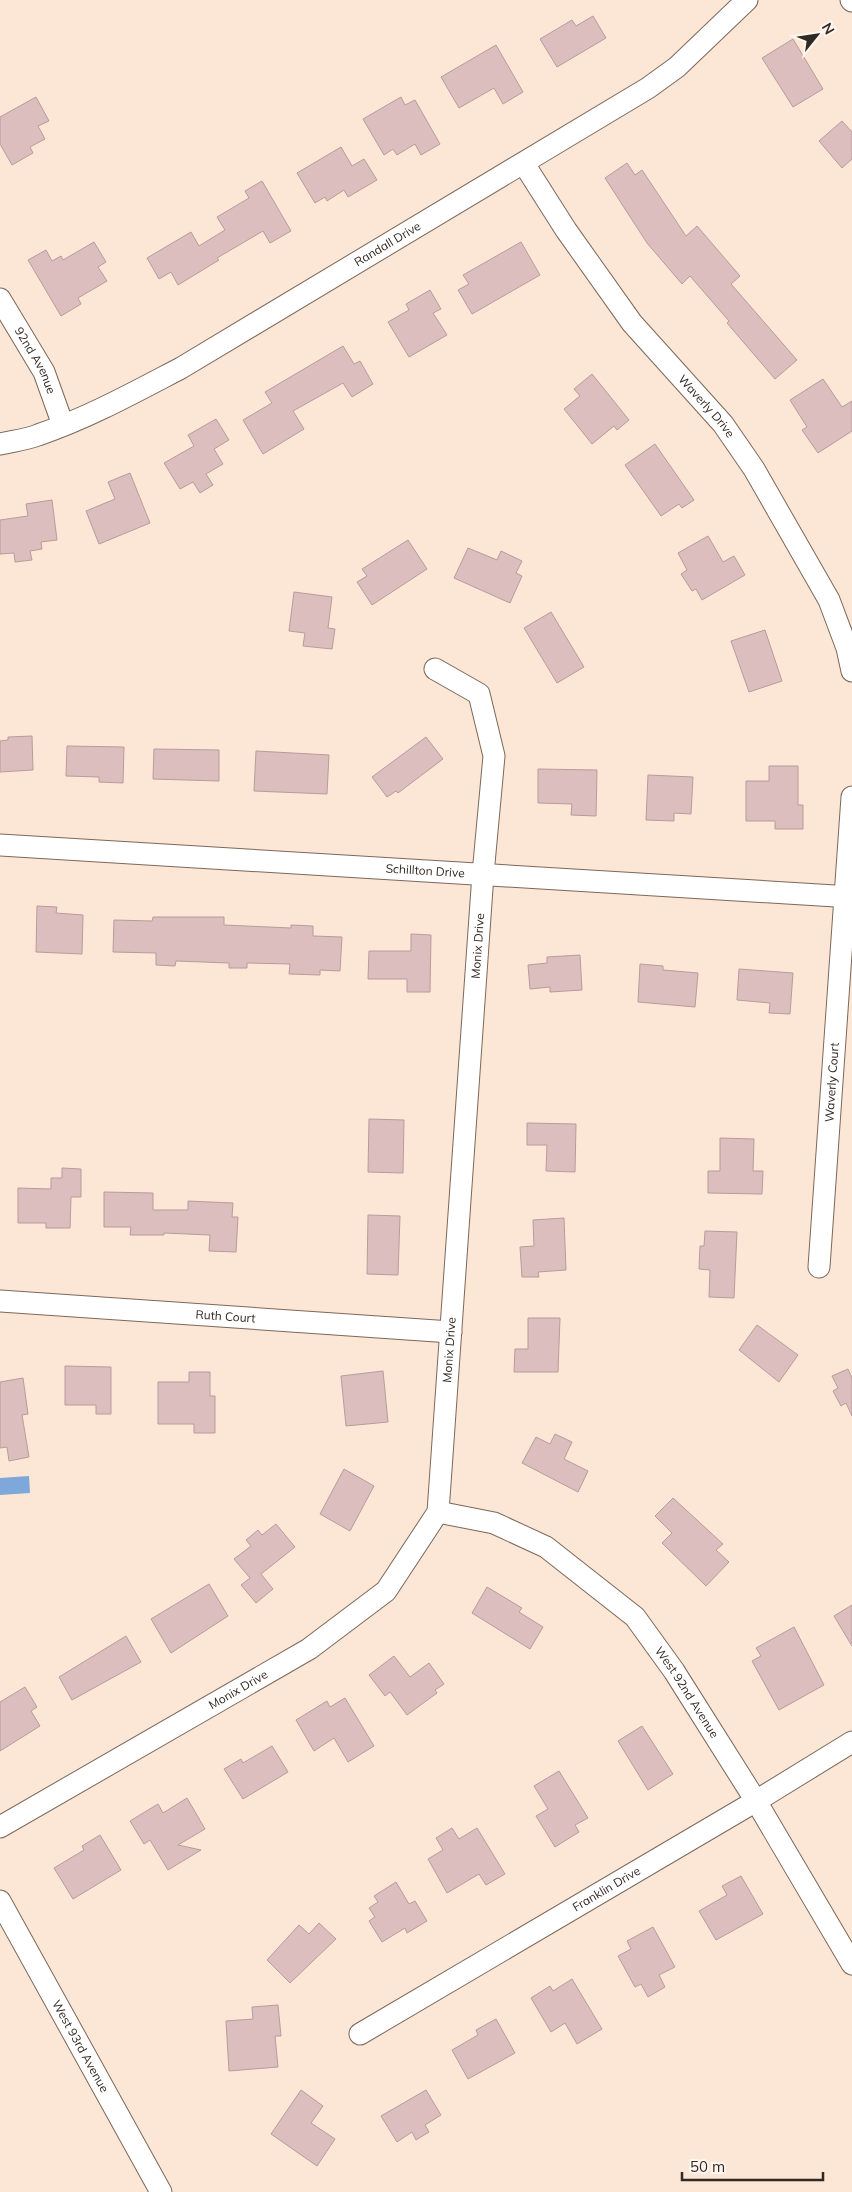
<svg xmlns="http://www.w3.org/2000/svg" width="852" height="2192" viewBox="0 0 852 2192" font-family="Mulish,sans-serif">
<rect width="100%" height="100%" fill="#fce6d5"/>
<path fill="#7ea7da" d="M29 1476 30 1493 0 1495V1478Z"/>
<g fill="#dbbebd" stroke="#b89c9b">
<path d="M593 16 606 38 557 67 540 39 572 20 576 26Z"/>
<path d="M793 39 823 89 793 107 762 58Z"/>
<path d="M496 45 523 92 503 104 494 88 459 108 441 77Z"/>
<path d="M36 97 49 121 38 126 45 139 30 147 33 153 12 165 0 144V117Z"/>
<path d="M401 97 405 105 415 100 440 144 421 155 415 144 397 155 393 149 384 155 363 119Z"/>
<path d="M842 121 852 132V159L842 168 819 141Z"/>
<path d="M341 147 352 166 364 159 377 180 348 197 344 190 327 201 325 197 315 203 297 173Z"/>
<path d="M627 163 635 175 642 170 686 236 697 226 740 276 731 284 797 360 775 379 727 323 729 321 690 276 682 284 647 243 605 178Z"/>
<path d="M262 181 291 231 270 243 263 231 217 258 219 260 178 285 171 272 159 279 147 258 191 232 199 246 225 230 217 217 249 198 245 191Z"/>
<path d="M94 242 106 262 98 267 107 281 78 298 81 304 61 316 28 260 46 250 52 261 61 256 63 260Z"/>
<path d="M521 242 540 275 472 314 458 290 469 284 463 275Z"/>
<path d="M430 290 441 309 433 313 447 335 409 357 388 322 409 310 406 304Z"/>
<path d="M343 346 354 364 360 361 373 384 352 397 343 383 293 411 304 429 263 454 243 420 272 403 265 392Z"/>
<path d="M592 374 629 420 617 430 614 426 592 444 564 409 580 396 574 389Z"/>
<path d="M823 379 842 407 852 401V431L818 453 802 430 807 427 790 400Z"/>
<path d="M216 419 229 440 214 449 223 464 206 474 213 485 200 493 193 482 180 489 164 463 194 446 188 435Z"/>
<path d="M655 444 694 500 682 508 679 504 661 516 625 465Z"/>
<path d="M130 473 150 523 99 544 86 511 115 499 108 482Z"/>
<path d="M52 500 57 540 41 542 42 549 30 551 32 560 15 562 14 553 0 554V520L28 516 26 504Z"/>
<path d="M708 536 723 562 734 556 745 575 702 600 696 589 692 591 681 574 687 570 678 553Z"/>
<path d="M408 540 427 569 372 605 357 582 367 576 362 569Z"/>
<path d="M468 548 497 560 501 551 522 561 516 573 522 576 510 603 454 578Z"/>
<path d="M294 592 332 597 328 628 335 629 332 649 303 646 305 633 289 631Z"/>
<path d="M551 612 584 667 557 683 524 628Z"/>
<path d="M765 630 782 681 749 692 731 641Z"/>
<path d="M32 736 33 770 0 772V741L8 740V737Z"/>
<path d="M426 737 443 759 398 793 396 791 387 797 372 777Z"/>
<path d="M67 746 124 747 123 783 99 782V777L66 776Z"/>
<path d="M154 749 219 750V781L153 779Z"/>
<path d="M256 751 329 755 327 794 254 791Z"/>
<path d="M769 766H798V805H803V829H775V821H746V781H769Z"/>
<path d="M538 769 597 770 596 816 571 815 572 804 538 803Z"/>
<path d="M648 775 693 777 691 814 674 813V821L646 820Z"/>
<path d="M37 906 57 907 56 913 83 915 82 954 36 952Z"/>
<path d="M153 917H224V925L291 928V925L313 926V936L342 937 340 971 320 970V975L289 974 290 964 247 963V968H229V963L176 961 175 966 156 965V953L113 952 114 920 152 921Z"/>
<path d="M411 934 431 935 430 992H407V979H368L369 951H411Z"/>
<path d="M580 955 582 990 550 992V987L530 989 528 965 547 963V957Z"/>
<path d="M640 964 663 966V970L698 973 695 1007 638 1002Z"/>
<path d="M739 969 793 973 790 1014 769 1013 770 1003 737 1000Z"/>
<path d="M369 1119 404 1120 403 1173 368 1172Z"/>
<path d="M527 1123 576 1124 575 1172 546 1171 547 1145H527Z"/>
<path d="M720 1138 754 1139 753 1171H763L762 1194 708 1193V1171H720Z"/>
<path d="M62 1168 81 1169V1197H71L70 1228H46V1223H18V1188L51 1189V1178H62Z"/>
<path d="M104 1192 153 1193V1210H188V1201L233 1203 232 1217H238L236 1252 209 1251 210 1235 164 1233V1235H130L131 1227H104Z"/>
<path d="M368 1215 400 1216 398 1275 367 1274Z"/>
<path d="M564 1218 566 1270 538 1272 539 1277H522L520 1247 534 1246 533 1220Z"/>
<path d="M705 1231 737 1232 734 1298 709 1297 710 1270 699 1269 700 1246H704Z"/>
<path d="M528 1318H560L558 1372H514L515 1349H528Z"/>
<path d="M757 1325 798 1355 779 1382 739 1350Z"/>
<path d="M65 1366 111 1367V1414H96V1405H65Z"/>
<path d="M848 1369 852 1378V1416L846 1403 841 1406 833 1391 838 1388 832 1376Z"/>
<path d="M383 1371 388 1422 346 1426 341 1376Z"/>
<path d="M189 1372H210V1396H215V1433H194V1424H158V1382H189Z"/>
<path d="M23 1378 28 1414 22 1415 29 1457 9 1461 7 1447 0 1448V1382Z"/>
<path d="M555 1434 572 1442 564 1459 588 1471 578 1492 522 1463 536 1437 550 1444Z"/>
<path d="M344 1469 374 1486 350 1531 320 1514Z"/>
<path d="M673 1498 723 1544 716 1550 729 1562 706 1586 662 1543 672 1533 655 1516Z"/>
<path d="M276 1524 295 1547 261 1574 273 1589 256 1603 241 1585 250 1578 234 1559 251 1546 246 1540 258 1530 262 1535Z"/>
<path d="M209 1584 228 1616 171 1653 151 1619Z"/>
<path d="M487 1587 522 1608 519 1612 543 1627 530 1649 472 1613Z"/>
<path d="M852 1605V1646L834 1616Z"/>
<path d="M794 1627 824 1685 779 1710 752 1661 761 1656 756 1648Z"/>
<path d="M126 1636 141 1662 72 1700 59 1677Z"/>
<path d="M394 1656 410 1677 429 1663 444 1684 435 1690 437 1693 407 1715 390 1692 385 1696 369 1675Z"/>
<path d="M25 1687 37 1707 31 1711 40 1726 0 1751V1702Z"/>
<path d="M345 1698 374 1746 348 1762 334 1738 314 1751 296 1720 327 1701 330 1707Z"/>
<path d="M642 1726 673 1774 648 1790 618 1741Z"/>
<path d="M272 1746 288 1772 243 1799 224 1769 241 1759 243 1763Z"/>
<path d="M559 1771 588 1818 575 1825 579 1832 555 1847 536 1816 548 1809 534 1786Z"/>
<path d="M187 1798 205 1829 178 1845 201 1850 168 1870 150 1840 144 1844 130 1821 158 1804 163 1813Z"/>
<path d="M452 1828 459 1839 477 1828 505 1874 486 1885 479 1874 447 1893 428 1859 443 1850 436 1838Z"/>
<path d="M100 1835 121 1870 73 1899 54 1868 84 1850 82 1846Z"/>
<path d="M741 1876 763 1914 716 1940 699 1911 727 1895 722 1886Z"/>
<path d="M396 1882 409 1904 415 1901 427 1921 407 1933 405 1928 382 1942 369 1921 375 1917 369 1908 378 1902 374 1896Z"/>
<path d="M319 1923 336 1939 290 1983 267 1960 299 1925 309 1934Z"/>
<path d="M653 1927 675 1967 659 1975 665 1987 648 1997 641 1984 635 1987 618 1956 631 1949 627 1941Z"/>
<path d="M572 1979 602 2029 577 2044 565 2023 551 2032 531 1998 550 1986 553 1991Z"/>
<path d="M278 2005 281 2036H275L278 2067 229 2071 226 2021 253 2019 252 2007Z"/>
<path d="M496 2019 515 2053 468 2079 452 2050 478 2035 476 2030Z"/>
<path d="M301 2090 323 2106 311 2123 335 2139 317 2166 271 2134Z"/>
<path d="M426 2090 441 2115 425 2125 429 2132 416 2140 412 2132 397 2142 381 2116Z"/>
</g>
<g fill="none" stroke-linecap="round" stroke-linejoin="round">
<defs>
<g id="minor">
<path d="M851 0 852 1"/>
<path id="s1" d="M524 164 566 230 632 323 723 424 754 469 829 600 847 648 852 671"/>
<path id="s2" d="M0 299 44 372 63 425"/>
<path id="s3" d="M0 444C12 441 26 440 38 435 88 418 135 392 181 368L648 88 677 67 747 0"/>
<path id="s4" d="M0 845 852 897"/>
<path id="s5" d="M819 1267 852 797"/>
<path id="s6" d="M0 1301 451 1332"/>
<path id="s7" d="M438 1512 494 1523 546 1547 635 1617 674 1671 756 1801 852 1964"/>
<path id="s8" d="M0 1827 309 1649 386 1591 438 1512 483 874 494 756 479 694 435 669"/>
<path id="s9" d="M0 1901 161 2192"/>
<path id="s10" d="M360 2034 756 1801 852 1742"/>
</g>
</defs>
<use href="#minor" stroke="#7c685a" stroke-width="23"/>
<use href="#minor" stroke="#fff" stroke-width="21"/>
</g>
<g text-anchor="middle" stroke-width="4.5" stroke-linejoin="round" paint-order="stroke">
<g font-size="12" fill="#312923" stroke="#fff6ef">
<text dy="4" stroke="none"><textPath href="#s3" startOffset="438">Randall Drive</textPath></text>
<text dy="4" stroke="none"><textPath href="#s2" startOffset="71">92nd Avenue</textPath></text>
<text dy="4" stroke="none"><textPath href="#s1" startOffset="304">Waverly Drive</textPath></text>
<text dy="4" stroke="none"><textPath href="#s4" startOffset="426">Schillton Drive</textPath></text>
<text dy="4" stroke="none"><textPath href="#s8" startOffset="1115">Monix Drive</textPath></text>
<text dy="4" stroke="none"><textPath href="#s5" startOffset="185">Waverly Court</textPath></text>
<text dy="4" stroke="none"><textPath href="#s6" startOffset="226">Ruth Court</textPath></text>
<text dy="4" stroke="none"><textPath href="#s8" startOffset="710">Monix Drive</textPath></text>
<text dy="4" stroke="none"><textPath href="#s8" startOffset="275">Monix Drive</textPath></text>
<text dy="4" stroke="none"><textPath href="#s7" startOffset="319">West 92nd Avenue</textPath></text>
<text dy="4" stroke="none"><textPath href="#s10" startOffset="286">Franklin Drive</textPath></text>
<text dy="4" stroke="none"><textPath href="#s9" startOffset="166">West 93rd Avenue</textPath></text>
</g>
</g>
<g transform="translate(817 35) rotate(60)" stroke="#fff6ef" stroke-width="4" paint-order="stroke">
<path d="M0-4L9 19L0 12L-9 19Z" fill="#312923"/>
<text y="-8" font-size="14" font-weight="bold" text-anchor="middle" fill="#312923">N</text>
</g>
<path d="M682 2172v8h141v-8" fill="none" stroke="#312923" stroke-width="2.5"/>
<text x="690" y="2172" font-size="15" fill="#312923" stroke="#fff6ef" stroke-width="4" paint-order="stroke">50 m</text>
</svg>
